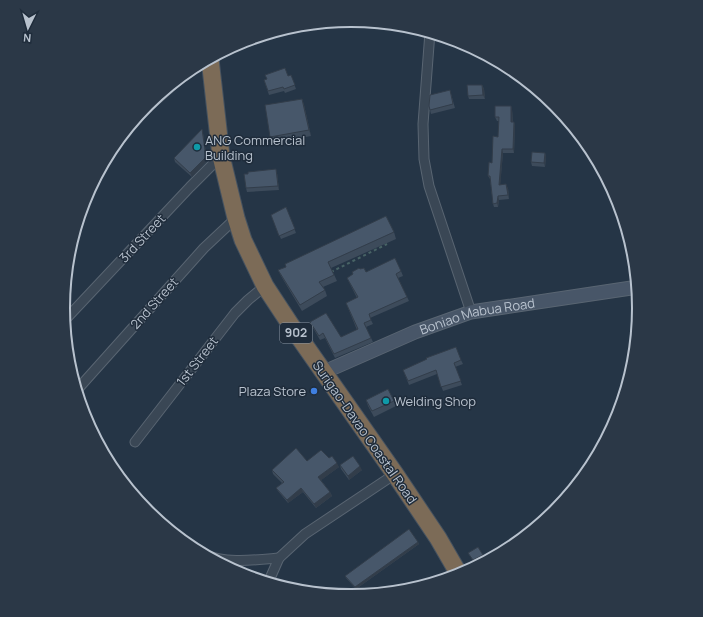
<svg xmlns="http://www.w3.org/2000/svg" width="703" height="617" viewBox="0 0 703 617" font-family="Manrope,sans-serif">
<rect width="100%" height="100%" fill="#253546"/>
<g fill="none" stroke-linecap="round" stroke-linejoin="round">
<defs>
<g id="street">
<path d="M430 32 423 124 424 159 429 186 471 312"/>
<path d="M138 116 192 68"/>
<path d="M64 321 190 187 221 156"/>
<path d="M76 391 204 248 236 218"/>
<path d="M135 442 235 313 248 300 265 286"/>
<path d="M189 547C193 549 198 552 203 554 225 564 255 560 279 558"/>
<path d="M268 583 279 558 305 534 395 474"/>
</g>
<g id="secondary">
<path id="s1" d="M324 372 415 332 471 312 638 287"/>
</g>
<path id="highway" d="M210 59 221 156 236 218 243 240 265 286 292 327 395 474 438 538 460 576"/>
</defs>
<use href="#street" stroke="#596572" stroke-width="11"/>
<use href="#secondary" stroke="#596572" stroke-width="15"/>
<use href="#highway" stroke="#455260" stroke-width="19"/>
<path stroke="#486365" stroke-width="2" stroke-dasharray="3 3" stroke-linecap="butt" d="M331 272 387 244"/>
<use href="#street" stroke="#3a4755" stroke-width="9"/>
<use href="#secondary" stroke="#485668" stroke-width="13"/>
<use href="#highway" stroke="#7c6b57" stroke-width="17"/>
</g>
<g fill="#3d4b5b">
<path d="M291 75 296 89 285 93 284 91 269 95 264 80 288 76Z"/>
<path d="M482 85 484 89 485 99H469L468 96Z"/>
<path d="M451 94 455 108 431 114 429 106Z"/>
<path d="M302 99 304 105 311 136 273 143 270 137Z"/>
<path d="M511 106 512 109 513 122H514L515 126 514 153H503L500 185 508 188 509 199 499 200 498 207H494L493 204 490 179 488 176 492 163 498 137 499 121H497L495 117Z"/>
<path d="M203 133 207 161 192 177 175 162 174 158Z"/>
<path d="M545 153 546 157 545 167 532 166 531 162Z"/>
<path d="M277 173 279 190 247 192 246 188 248 174Z"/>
<path d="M286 207 296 233 281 239 271 215Z"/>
<path d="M394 232 396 239 331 268 337 281 323 287 325 290 327 296 302 311 281 276 278 270 286 267 285 264Z"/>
<path d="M360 269 366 272 401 271 403 276 398 278 409 301 370 318 373 324 366 327 373 342 335 358 325 338 320 340 312 326 310 322 341 337 357 330 346 303 357 298 347 278 353 274 352 272Z"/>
<path d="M461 360 463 364 455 367 462 385 443 391 437 374 409 385 403 370Z"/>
<path d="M366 400 394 401 396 406 374 417 368 406Z"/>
<path d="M329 458 339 467 321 480 330 492 332 496 316 508 303 492 288 503 278 491 276 488 282 483 273 474 272 470 307 461Z"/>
<path d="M340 465 362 470 349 480 341 469Z"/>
<path d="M418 542 419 544 356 589 346 578 345 576Z"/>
<path d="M468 553 483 555 484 556 474 562Z"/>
</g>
<g fill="#323d4a">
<path d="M482 85 484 89 485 99 483 95Z"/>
<path d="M302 99 304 105 311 136 309 130Z"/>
<path d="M511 106 512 109 513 126 511 122Z"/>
<path d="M514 122 515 126 514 153 513 149Z"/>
<path d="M202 129 203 133 207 161 192 177 190 173Z"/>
<path d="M502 149 503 153 500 189 499 185Z"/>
<path d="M545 153 546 157 545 167 544 163Z"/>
<path d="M276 169 277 173 279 190 278 186Z"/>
<path d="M506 184 508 188 509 199 508 195Z"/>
<path d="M498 196 499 200 498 207 497 203Z"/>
<path d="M337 463 339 467 320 481 318 477Z"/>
<path d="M360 466 362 470 349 480 348 476Z"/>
<path d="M301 488 303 492 288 503 287 500Z"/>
<path d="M330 492 332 496 316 508 314 504Z"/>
<path d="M418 542 419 544 356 589 355 587Z"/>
</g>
<g fill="#47576a" stroke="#323d4a">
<path d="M285 68 288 76 291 75 295 85 284 89 283 87 268 91 264 80 267 79 265 75Z"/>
<path d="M467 85H482L483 95 468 96Z"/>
<path d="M450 90 453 104 430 110 429 106 430 95Z"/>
<path d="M302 99 309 130 270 137 265 105Z"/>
<path d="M495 106H511V122H514L513 149H502L499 185 506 184 508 195 498 196 497 203 493 204 490 176H488L489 162 492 163 493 136 498 137 499 117H495Z"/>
<path d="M202 129 206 157 190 173 174 158Z"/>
<path d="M532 152 545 153 544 163 531 162Z"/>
<path d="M276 169 278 186 246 188 244 174H248V172Z"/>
<path d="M286 207 295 229 279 236 271 215Z"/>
<path d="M386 216 394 232 328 262 334 275 319 282 325 290 300 305 278 270 286 267 285 264Z"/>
<path d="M395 258 401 271 396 274 407 297 369 314 371 320 364 323 371 338 334 354 323 333 319 336 310 322 326 313 341 337 358 329 346 303 358 297 347 278 353 274 352 272 359 268 360 269 364 268 366 272Z"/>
<path d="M456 347 461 360 454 363 461 381 441 387 436 370 408 381 403 370 427 359 426 358Z"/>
<path d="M388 389 394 401 372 411 366 400Z"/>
<path d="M296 448 307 461 321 450 329 458 332 456 337 463 318 477 330 492 314 504 301 488 287 500 276 488 284 482 272 470Z"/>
<path d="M353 456 360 466 348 476 340 465Z"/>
<path d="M409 529 418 542 355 587 345 576Z"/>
<path d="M478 547 483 555 473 560 468 553Z"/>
</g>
<g fill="#0f9aa8" stroke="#1f2c3b" stroke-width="1.5">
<circle cx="197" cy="147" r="4"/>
<circle cx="386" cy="401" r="4"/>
</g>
<circle fill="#3f7fe0" stroke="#1f2c3b" stroke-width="1.5" cx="314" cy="391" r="4"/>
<g text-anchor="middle" stroke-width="3" stroke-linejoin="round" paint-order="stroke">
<rect fill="#1f2c3b" stroke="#8a95a2" stroke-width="1" x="280" y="323" width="32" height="20" rx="3"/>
<g font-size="12" font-weight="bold" fill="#b8c2ce">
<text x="296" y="337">902</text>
</g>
<g font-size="13" fill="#b8c2ce" stroke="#1f2c3b" text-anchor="start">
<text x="205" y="145">ANG Commercial<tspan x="205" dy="15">Building</tspan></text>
<text x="306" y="396" text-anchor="end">Plaza Store</text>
<text x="394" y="406">Welding Shop</text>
</g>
<g font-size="13" fill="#b8c2ce" stroke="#1f2c3b">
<text transform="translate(142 238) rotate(-47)" y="5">3rd Street</text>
<text transform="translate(154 303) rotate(-48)" y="5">2nd Street</text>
<text dy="5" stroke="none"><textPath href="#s1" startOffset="164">Boniao Mabua Road</textPath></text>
<text transform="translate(197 361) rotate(-52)" y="5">1st Street</text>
<text transform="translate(365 432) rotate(55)" y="5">Surigao-Davao Coastal Road</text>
</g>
</g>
<path d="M0 0H703V617H0ZM70 308a281 281 0 1 1 562 0a281 281 0 1 1-562 0Z" fill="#2b3847" fill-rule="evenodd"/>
<path fill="none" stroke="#b8c2ce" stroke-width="2" d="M70 308a281 281 0 1 1 562 0a281 281 0 1 1-562 0Z"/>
<g transform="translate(28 28) rotate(185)" stroke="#1f2c3b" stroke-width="3" paint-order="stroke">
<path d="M0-3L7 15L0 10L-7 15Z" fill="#b8c2ce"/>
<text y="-6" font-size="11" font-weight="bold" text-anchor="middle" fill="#b8c2ce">N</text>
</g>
</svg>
